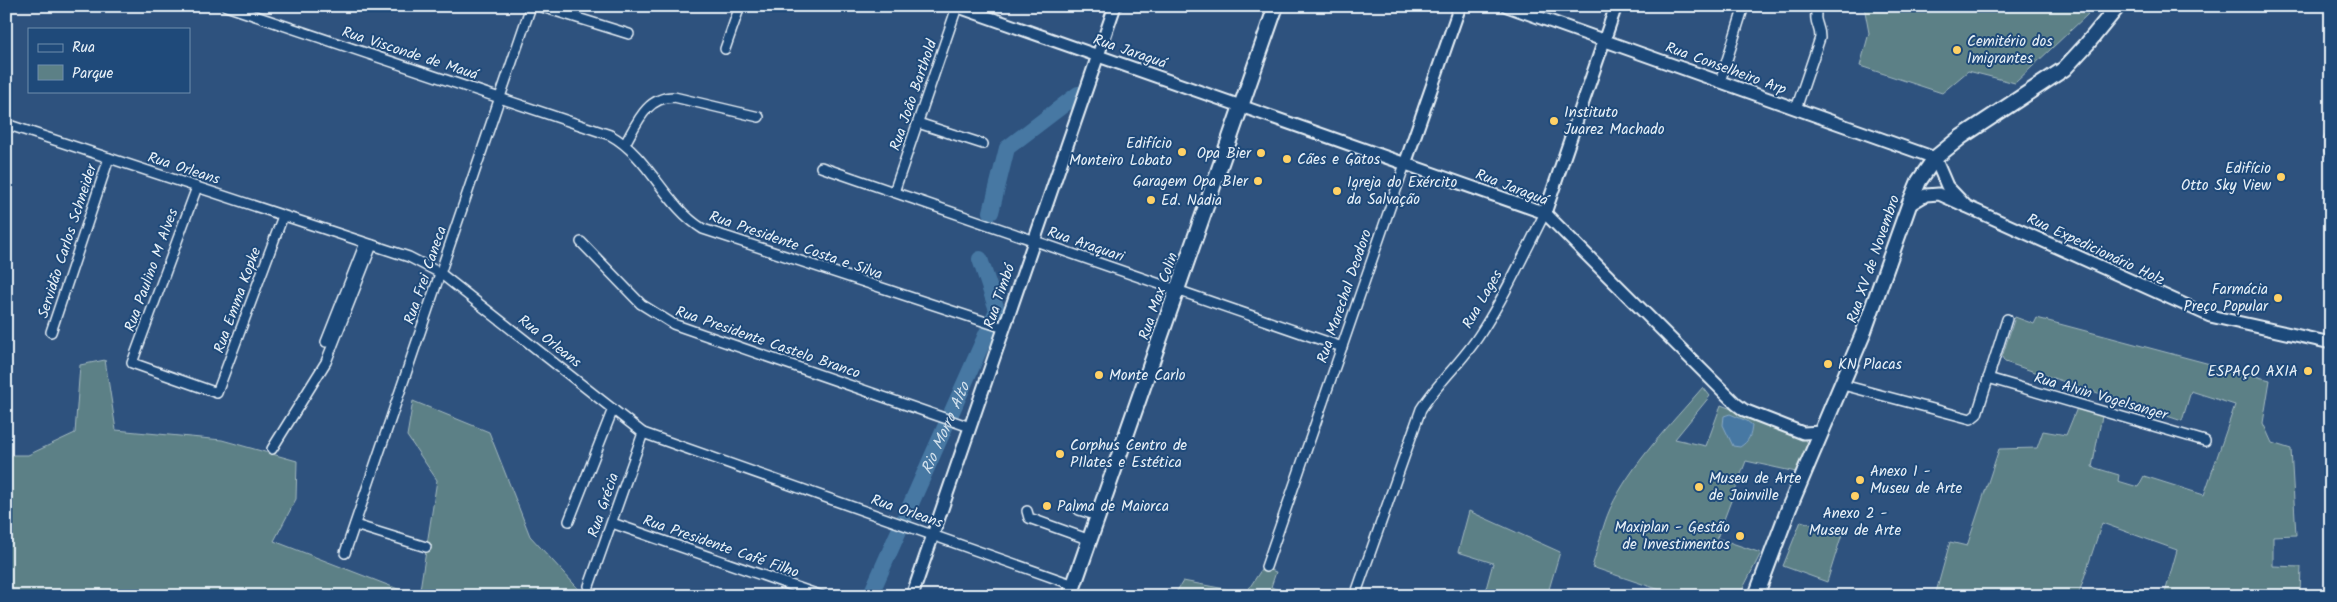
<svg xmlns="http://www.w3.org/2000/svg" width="2337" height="602" viewBox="0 0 2337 602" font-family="Kalam,sans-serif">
<rect width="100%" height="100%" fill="#2e527e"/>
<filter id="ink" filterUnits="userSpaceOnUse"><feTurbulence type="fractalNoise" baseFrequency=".02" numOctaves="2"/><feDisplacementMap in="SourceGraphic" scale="10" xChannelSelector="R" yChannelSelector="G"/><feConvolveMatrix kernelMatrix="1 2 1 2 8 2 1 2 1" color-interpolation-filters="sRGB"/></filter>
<g filter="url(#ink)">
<g fill="#5c8086" stroke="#a2b8bf">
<path d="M1864 6H2077L2088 14 2015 83 1968 71 1942 93 1860 66 1869 33Z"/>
<path d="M2015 317 2034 324 2037 318 2270 380 2263 423 2272 443 2291 449 2296 535 2273 536V566L2301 567 2300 594 2168 596 2165 593 2177 550 2102 523 2078 596H1935L1950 542 1967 546 1999 449 2037 448 2043 431 2066 435 2077 408 2102 416 2092 467 2119 475 2118 481 2138 487 2144 476 2204 495 2235 405 2191 391 2182 421 2005 362 2002 357Z"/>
<path d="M105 360 116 430 222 440 297 461 296 499 274 541 416 596H6V455H28L75 433 80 365Z"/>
<path d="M1703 387 1710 396 1675 439 1706 446 1721 405 1805 437 1808 444 1796 472 1746 461 1717 538 1761 553 1739 596H1672V594L1592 567C1598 548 1602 527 1610 509 1631 464 1671 424 1703 387Z"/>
<path d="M413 401 489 432 530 536 585 596H419L437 480 407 436Z"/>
<path d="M1469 511 1560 552 1547 596H1484L1493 563 1458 552Z"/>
<path d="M1801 521 1842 534 1827 582 1783 566Z"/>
<path d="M1263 567 1276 572 1271 587 1293 596H1174L1183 581 1246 593Z"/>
</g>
<path fill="#4678a3" stroke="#87a8c5" d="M1730 414 1747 421 1752 425C1751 436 1749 441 1740 447L1733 446 1723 425 1724 416Z"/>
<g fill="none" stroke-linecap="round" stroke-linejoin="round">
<g stroke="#4678a3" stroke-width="16">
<path d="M991 212 1007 148 1078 94"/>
<path id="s1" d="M870 596 997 310 980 259"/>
</g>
<defs>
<g id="street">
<path d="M226 6 610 135C649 156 665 206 703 229L1004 328"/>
<path d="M539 6 629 34"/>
<path d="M725 49 740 6"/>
<path d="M1720 82 1744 6"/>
<path d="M1796 109 1820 38C1820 23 1813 25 1817 6"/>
<path d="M918 123 983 144"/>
<path d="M6 124 409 257 440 273 643 433 1074 585"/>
<path d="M625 144C637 123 646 97 674 97L759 117"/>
<path d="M821 167 1342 347"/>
<path d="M197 187 132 363 217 393 283 216"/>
<path d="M894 192 957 7"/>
<path d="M581 242 641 304 673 324 970 427"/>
<path d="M51 332 109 158"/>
<path d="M326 342 365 243"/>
<path d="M1988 378 2205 441"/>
<path d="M1843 385 1971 419 1977 414 2007 319"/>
<path d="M272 449 326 362 372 245"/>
<path d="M1079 510 1098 516"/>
<path d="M1027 511 1029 518 1090 540"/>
<path d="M569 521 613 409"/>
<path d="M612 523 822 596"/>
<path d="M355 525 426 547"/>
<path d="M345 553 531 6"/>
<path d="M1266 567 1405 164"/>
<path d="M589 586 643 433"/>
<path d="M1355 596 1421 409C1438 382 1463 361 1480 334 1505 296 1524 254 1545 213"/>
</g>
<g id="secondary">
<path d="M956 6 1545 213 1736 404 1744 410 1803 433 1822 432"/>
<path d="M1507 6 1935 158 1947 186 1966 206"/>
<path d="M2331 139V151"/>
<path d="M1405 164 1460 6"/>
<path d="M1909 205 1926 195 1939 194 2210 316 2331 343"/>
<path d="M1545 213 1616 6"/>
<path d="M912 596 1115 6"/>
</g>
<g id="primary">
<path d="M1070 596 1276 6"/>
<path d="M1756 596 1789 508 1863 334 1909 205 1919 181 1935 158 1961 137 2064 69 2087 44 2118 6"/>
</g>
</defs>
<use href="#street" stroke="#e8f1f8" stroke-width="12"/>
<use href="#secondary" stroke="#e8f1f8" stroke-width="15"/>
<use href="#primary" stroke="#e8f1f8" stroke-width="18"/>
<use href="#street" stroke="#1f4a7a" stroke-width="9"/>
<use href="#secondary" stroke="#1f4a7a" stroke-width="11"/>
<use href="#primary" stroke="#1f4a7a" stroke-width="14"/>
</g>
</g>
<g fill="#ffd166" stroke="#1f4a7a" stroke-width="2">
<circle cx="1957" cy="50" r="5"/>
<circle cx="1554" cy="121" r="5"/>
<circle cx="1182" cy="152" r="5"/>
<circle cx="1261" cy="153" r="5"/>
<circle cx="1287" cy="159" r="5"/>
<circle cx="2281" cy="177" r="5"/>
<circle cx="1258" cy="181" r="5"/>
<circle cx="1337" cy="191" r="5"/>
<circle cx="1151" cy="200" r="5"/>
<circle cx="2278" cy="298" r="5"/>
<circle cx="1828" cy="364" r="5"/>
<circle cx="2308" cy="371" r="5"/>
<circle cx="1099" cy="375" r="5"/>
<circle cx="1060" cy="454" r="5"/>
<circle cx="1860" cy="480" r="5"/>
<circle cx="1699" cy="487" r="5"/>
<circle cx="1855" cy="496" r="5"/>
<circle cx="1047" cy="506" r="5"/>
<circle cx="1740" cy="536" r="5"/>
</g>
<g text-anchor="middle" stroke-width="4" stroke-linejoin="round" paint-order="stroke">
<g font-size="15" fill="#e8f1f8" stroke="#1f4a7a" text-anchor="start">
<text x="1967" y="46">Cemitério dos<tspan x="1967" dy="17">Imigrantes</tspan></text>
<text x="1564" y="117">Instituto<tspan x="1564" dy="17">Juarez Machado</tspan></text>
<text x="1172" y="148" text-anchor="end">Edifício<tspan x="1172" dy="17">Monteiro Lobato</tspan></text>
<text x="1251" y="158" text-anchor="end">Opa Bier</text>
<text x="1297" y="164">Cães e Gatos</text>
<text x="2271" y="173" text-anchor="end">Edifício<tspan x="2271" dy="17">Otto Sky View</tspan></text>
<text x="1248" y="186" text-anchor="end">Garagem Opa BIer</text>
<text x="1347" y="187">Igreja do Exército<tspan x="1347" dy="17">da Salvação</tspan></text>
<text x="1161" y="205">Ed. Nadia</text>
<text x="2268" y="294" text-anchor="end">Farmácia<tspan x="2268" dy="17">Preço Popular</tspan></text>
<text x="1838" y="369">KN Placas</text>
<text x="2298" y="376" text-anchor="end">ESPAÇO AXIA</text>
<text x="1109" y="380">Monte Carlo</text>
<text x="1070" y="450">Corphus Centro de<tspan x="1070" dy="17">PIlates e Estética</tspan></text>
<text x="1870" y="476">Anexo 1 -<tspan x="1870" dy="17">Museu de Arte</tspan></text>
<text x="1709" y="483">Museu de Arte<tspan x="1709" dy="17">de Joinville</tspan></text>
<text x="1057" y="511">Palma de Maiorca</text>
<text x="1855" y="518" text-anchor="middle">Anexo 2 -<tspan x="1855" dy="17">Museu de Arte</tspan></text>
<text x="1730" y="532" text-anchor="end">Maxiplan - Gestão<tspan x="1730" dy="17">de Investimentos</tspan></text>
</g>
<g font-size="15" fill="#e8f1f8" stroke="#1f4a7a">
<text transform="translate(1130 51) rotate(19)" y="5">Rua Jaraguá</text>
<text transform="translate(410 53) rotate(18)" y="5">Rua Visconde de Mauá</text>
<text transform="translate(1726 68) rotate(20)" y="5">Rua Conselheiro Arp</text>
<text transform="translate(913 95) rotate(-71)" y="5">Rua João Barthold</text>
<text transform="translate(184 168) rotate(18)" y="5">Rua Orleans</text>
<text transform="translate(1512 187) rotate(21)" y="5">Rua Jaraguá</text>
<text transform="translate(67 241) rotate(-72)" y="5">Servidão Carlos Schneider</text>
<text transform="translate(1086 244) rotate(19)" y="5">Rua Araquari</text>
<text transform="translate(796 245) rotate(19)" y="5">Rua Presidente Costa e Silva</text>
<text transform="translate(2096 249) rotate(25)" y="5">Rua Expedicionário Holz</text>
<text transform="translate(1873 259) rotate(-71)" y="5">Rua XV de Novembro</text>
<text transform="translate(151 270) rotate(-70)" y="5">Rua Paulino M Alves</text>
<text transform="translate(425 275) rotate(-71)" y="5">Rua Frei Caneca</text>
<text transform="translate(999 296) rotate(-71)" y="5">Rua Timbó</text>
<text transform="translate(1158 296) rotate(-71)" y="5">Rua Max Colin</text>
<text transform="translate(1344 296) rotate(-71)" y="5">Rua Marechal Deodoro</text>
<text transform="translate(1482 299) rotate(-60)" y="5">Rua Lages</text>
<text transform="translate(237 300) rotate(-70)" y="5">Rua Emma Kopke</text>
<text transform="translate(550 341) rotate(38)" y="5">Rua Orleans</text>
<text transform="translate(768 342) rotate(19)" y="5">Rua Presidente Castelo Branco</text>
<text transform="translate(2101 396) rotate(16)" y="5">Rua Alvin Vogelsanger</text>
<text transform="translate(603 505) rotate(-71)" y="5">Rua Grécia</text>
<text transform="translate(907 511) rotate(19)" y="5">Rua Orleans</text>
<text transform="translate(721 546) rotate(19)" y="5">Rua Presidente Café Filho</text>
</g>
<g font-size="16" font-style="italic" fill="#d0dfeb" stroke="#1f4a7a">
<text dy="6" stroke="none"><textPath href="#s1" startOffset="184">Rio Morro Alto</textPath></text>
</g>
</g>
<rect width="2337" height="602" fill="none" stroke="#1f4a7a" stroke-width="25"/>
<rect x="12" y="12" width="2312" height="577" fill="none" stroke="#e8f1f8" stroke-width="2" filter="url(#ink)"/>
<rect x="28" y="28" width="162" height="65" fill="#1f4a7a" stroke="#6f8dac"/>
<rect x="38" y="44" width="25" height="8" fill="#1f4a7a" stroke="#6f8dac"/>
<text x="72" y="52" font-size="15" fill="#e8f1f8">Rua</text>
<rect x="38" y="65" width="25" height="15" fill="#5c8086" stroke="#6f8dac"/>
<text x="72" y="78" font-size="15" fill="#e8f1f8">Parque</text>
</svg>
